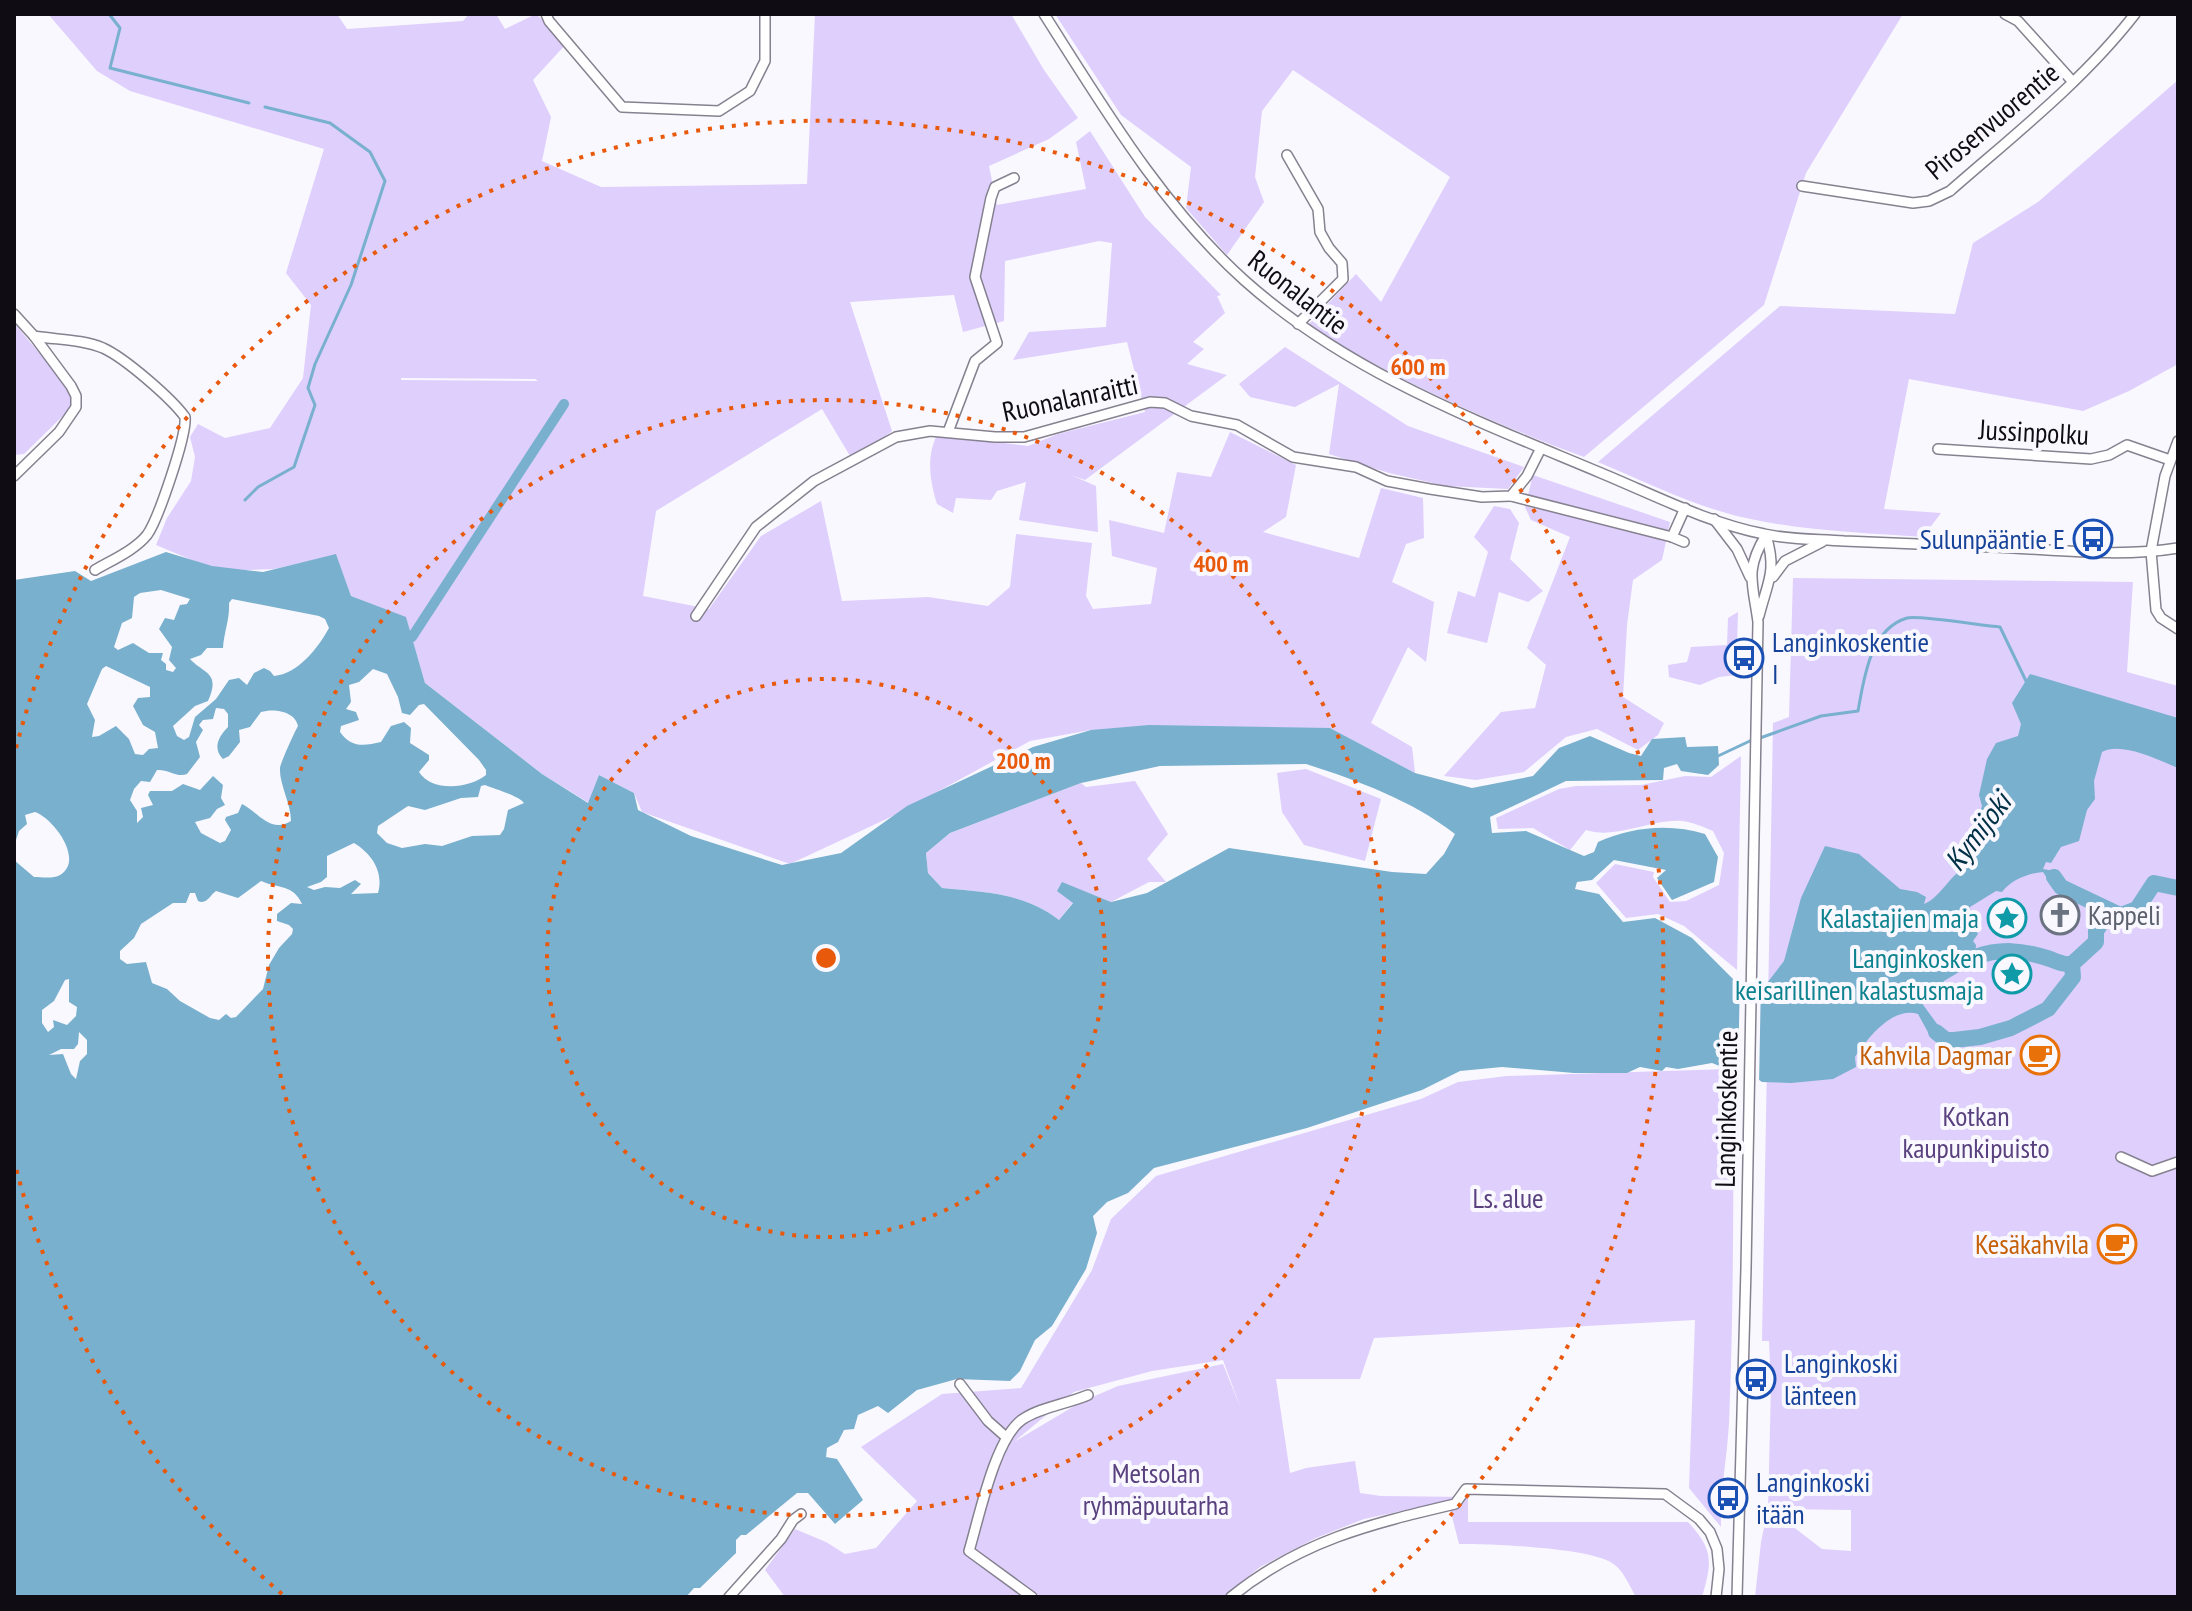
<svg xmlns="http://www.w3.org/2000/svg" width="2192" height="1611" viewBox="0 0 2192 1611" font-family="'PT Sans Narrow',sans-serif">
<rect width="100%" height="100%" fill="#faf8ff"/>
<g fill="#decffd" fill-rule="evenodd">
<path d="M48 14H337L347 29 463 21 469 14H496L505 29 536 14 567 43 533 80 551 117 542 161 601 187 807 184 815 14H1011L1044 70 1078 118 1049 139 989 166 997 205 1086 189 1076 142 1090 131 1145 217 1221 295 1217 296 1225 313 1193 342 1204 349 1187 364 1227 375 1085 480 1071 475 1096 486 1098 532 1019 520 1026 482 997 491 991 500 956 498 953 513 937 504C930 481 926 457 937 435L1028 446 1058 434 1145 412 1127 342 1013 360 1029 332 1106 327 1112 243 1099 241 1005 261 1004 321 963 332 954 295 850 302 892 431 853 461 822 409 656 511 643 596 709 609 761 536 821 501 842 601 928 597 988 606 1010 587 1016 534 1092 543 1086 596 1093 609 1151 604 1157 568 1112 556 1109 520 1164 533 1177 472 1211 477 1230 432 1296 465 1286 517 1263 532 1359 558 1381 488 1423 498 1424 538 1406 544 1392 582 1434 602 1426 662 1408 647 1371 723 1412 747 1415 773 1330 728 1091 730 1030 741 895 815 790 864 642 812 634 793 599 775 589 803 542 774 425 683 406 618 351 596 336 555 274 569 218 571 156 545 167 518 191 481 195 457 190 437 198 424 225 438 270 428 303 378 311 305 286 273 324 149 130 91 97 71ZM401 378 535 379 538 381 401 380Z"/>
<path d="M1055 14H1903L1806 173 1764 305 1584 457C1488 421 1394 380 1308 325L1356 274 1381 302 1450 177 1293 70 1262 111 1255 177 1264 202 1227 255 1186 208 1191 167 1121 115Z"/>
<path d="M2178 80V364L2129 391 2083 411 1909 379 1884 509 1941 513 1923 537C1864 533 1804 531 1746 518 1695 507 1646 482 1598 462L1780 306 1955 314 1973 243 2038 202Z"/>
<path d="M14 323 62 380 74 405 24 454 14 455Z"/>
<path d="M1285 347 1408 426 1524 467 1508 489 1446 486 1389 473 1329 454 1339 384 1295 407 1250 397 1239 384Z"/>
<path d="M1533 475 1670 522 1662 560 1633 580 1627 625 1623 697 1664 723 1658 735 1638 750 1597 729 1566 737 1524 772 1476 780 1444 776 1501 712 1535 708 1546 665 1527 648 1570 537 1531 520 1525 507Z"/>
<path d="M1494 506 1510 509 1519 523 1510 559 1543 591 1528 602 1499 592 1487 643 1447 633 1458 591 1475 597 1488 552 1474 537Z"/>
<path d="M1793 578 2133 582 2127 672 2178 686V1597H1755L1761 1542 1768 1509 1771 1386 1769 1341H1762L1773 723 1789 717ZM1770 1509 1851 1510V1551L1822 1549Z"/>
<path d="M1738 612 1736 675 1719 677 1700 685 1669 677 1668 665 1687 662 1691 647 1727 645 1728 618Z"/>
<path d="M1741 756 1737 970 1684 926 1658 914 1626 918 1596 883 1615 864 1654 872 1653 877 1670 902 1686 901 1719 885 1724 853 1713 831C1704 827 1692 822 1682 821 1650 819 1616 840 1586 830L1570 850 1533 828 1498 829 1496 818 1559 789 1576 786 1641 785 1685 776 1711 777Z"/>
<path d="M1306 769 1381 799 1365 861 1304 845 1282 812 1277 773Z"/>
<path d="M1135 781 1168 834 1147 859 1166 882H1149L1111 902 1062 883 1073 902 1059 920C1025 893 984 892 942 888L928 873 926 853 950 833 1081 783 1086 787Z"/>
<path d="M1729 1069 1730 1072H1734C1733 1189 1734 1306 1729 1423 1727 1458 1720 1492 1721 1527L1689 1488 1695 1320 1374 1338 1360 1379H1276L1290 1473 1306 1468 1355 1461 1360 1493 1381 1496 1468 1497V1522H1688C1714 1550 1712 1562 1702 1597H1636C1630 1587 1624 1572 1615 1565 1595 1547 1488 1544 1459 1544L1448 1501 1364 1519 1316 1538 1260 1567 1223 1597H1041L974 1549 970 1558 1027 1597H785L765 1570 795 1529 826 1542 845 1554 876 1548 917 1501 861 1447 942 1394 1021 1388 1092 1270 1111 1219 1156 1176 1421 1099 1458 1082 1507 1076ZM1223 1360 1241 1409 1223 1364 1118 1386 1081 1402 1014 1442 1074 1392 1152 1371Z"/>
</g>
<path fill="#79b0ce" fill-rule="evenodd" d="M166 552 212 566 263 572 336 554 351 596 406 617 425 683 542 774 588 803 599 775 634 793 638 810 691 836 782 865 841 853 907 806 1033 747 1091 730 1149 725 1330 728 1415 773 1472 788 1533 776 1559 748 1590 736 1629 753 1641 756 1652 739 1685 737 1687 747 1718 746 1719 765 1708 775 1681 771 1677 764 1664 768 1663 780 1566 781 1490 817 1492 833 1526 831 1584 856 1594 852 1598 842C1631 827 1670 823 1705 834L1718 857 1714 882 1672 900 1657 878 1666 870 1614 860 1592 880 1577 882 1575 889 1599 894 1623 922 1655 918 1692 938 1737 983H1767L1784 961 1801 898 1825 846 1859 854 1900 889 1917 892 1926 897 1924 904C1939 898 1948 879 1962 869L1971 833 1977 835 1981 830 1976 823 1982 806 1979 795 1987 759 1996 743 2018 736 2021 724 2012 703 2030 674 2178 718V768C2159 760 2121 741 2102 752L2094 781 2095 799 2087 810 2079 841 2061 847 2051 863 2046 862 2043 869 2054 871V877L2047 878 2043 872C2028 873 2010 881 2002 892L1996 891 1970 907 1971 922 1978 934 1973 941 1976 945 1975 957 1964 964V969L1944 981 1942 986 1936 987 1932 992V1000L1921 1002 1940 1028 1930 1036 1918 1014C1892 1006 1867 1039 1855 1057L1856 1067 1833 1079 1791 1083 1762 1082 1738 1065 1722 1067 1712 1063 1678 1069 1666 1067 1662 1071 1640 1067 1627 1073H1574L1502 1067 1460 1071 1422 1090 1307 1128 1154 1168 1128 1193 1107 1202 1093 1216 1097 1233 1086 1269 1052 1326 1035 1340 1020 1371 1010 1381 957 1379 917 1390 888 1413 878 1406 858 1415 854 1429 844 1430 838 1442 827 1448 826 1457 837 1459 863 1500 835 1524 808 1493H797L746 1535H741L736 1540V1553L700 1588H694L686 1597H14V860L34 877C41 877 54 879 60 875 85 860 53 818 35 812L25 815 27 824 19 831 14 846V580L75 571 91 581ZM161 590 190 599 187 604 180 605 174 620 165 618 159 629 172 647 169 660 176 668 173 672 166 670V664L161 660 163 653H149L133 643 118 650 114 647 122 623 132 618 134 597 140 593ZM232 599 319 616 325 619 329 628C318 648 298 674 274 676L270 671 264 668 254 673 247 685 239 678 229 680 216 699 195 717 189 737 184 740 177 736 173 726 195 706 208 701C221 672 204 674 190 659L201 655 207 648H223C224 632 230 619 229 603ZM106 666 150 687V697L138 698 133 706 143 725 155 732 158 748 149 749 143 755 135 754 129 739 116 726 99 736 92 737 95 720 87 704 102 669ZM373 669 387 674 398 697 402 713 410 715 419 705 424 704 479 760 486 770V775C468 789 432 792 419 772L429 760V755L410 743 411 728 404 722 391 726 381 742C364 746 351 748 340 732L341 726 359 720 356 712 346 709 351 702 349 685 359 682ZM216 708 224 709 228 714V727C219 736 212 748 223 759L229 756 240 742 239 730 250 727 261 712C274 708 295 711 298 726 295 731 280 764 280 768 279 784 291 803 291 821 271 834 258 812 242 804L238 813 226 817 225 820 231 830 225 841 220 843 201 833 195 822 210 818 217 809 225 805 221 798 223 785 213 776 200 790 183 784 172 791H150L148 795 153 805 141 808 143 817 137 823V811L130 800 134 789 141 781 150 782 157 770C168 769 177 778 187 774L200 757 196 742 203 730 199 725 203 720 213 719ZM1306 764C1359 781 1411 800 1455 834L1444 854 1426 874 1392 872 1229 848 1147 893 1111 902 1062 882 1057 891 1073 903 1059 920C1025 893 984 892 942 888L928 873 926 853 950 833 1081 783 1160 766ZM485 785C495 789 519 796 524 803L508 810 504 829 500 835 472 836 442 846 425 844 402 848 387 843 377 833 378 826 408 806 425 810 461 798 478 797 481 786ZM354 843C372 854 384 872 378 893L351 894 361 884 355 880 340 888 325 887 314 890 307 887 321 882 327 877V856ZM261 881C279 889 293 884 302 904L291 903 277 914V921L289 925 293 929 292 934 279 948 269 965 263 989 236 1017 231 1018 226 1014 219 1020 210 1018 180 1001 167 989 152 983 146 962 127 964 120 959V951L134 938 141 924 173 903H186L190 893H195L198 901C207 905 210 895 216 891L238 898ZM69 979V1002L77 1007 76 1016 67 1025 53 1020 54 1027 48 1032 42 1023V1010L54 1001 65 980ZM79 1032 87 1040V1054L80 1061 76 1079 71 1074 63 1054 49 1055 61 1049H74L78 1044Z"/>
<path fill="#faf8ff" d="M1740 979H1761L1759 1085 1738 1070Z"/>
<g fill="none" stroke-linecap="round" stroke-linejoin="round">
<g stroke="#79b0ce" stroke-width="3">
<path d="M109 14 120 28 110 68 249 103"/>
<path d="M245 500 258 487 294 467 315 405 308 388 315 364 351 285 385 181 370 152 330 123 265 107"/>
<path d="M1760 738 1821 716 1858 711C1864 678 1870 629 1907 618 1918 615 1984 626 2000 627L2026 681"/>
<path d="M1718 756 1752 740"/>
</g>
<path stroke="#79b0ce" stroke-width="10" d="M412 637 564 404"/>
<g stroke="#79b0ce" stroke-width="16">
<path d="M2054 877 2061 887 2122 916"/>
<path d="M1975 957C2001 948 2021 950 2047 958 2057 961 2061 965 2072 964"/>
<path d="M1936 1032 1946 1040H1954L1980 1037 2011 1028 2048 1009 2073 977 2072 964 2096 942V931L2102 922 2137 909 2154 883 2178 888"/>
</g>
<defs>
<g id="minor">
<path d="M546 14 549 21 622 107 719 111 750 91 765 61V14"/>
<path d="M1044 14C1104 108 1161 205 1244 280 1348 373 1475 420 1601 473 1654 495 1708 523 1764 534 1791 540 1817 539 1844 541 1893 543 1942 545 1991 547 2052 549 2117 558 2178 548"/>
<path d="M2005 14 2018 21 2073 82"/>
<path d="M1287 155 1318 209 1320 232 1329 248 1342 263 1343 279 1298 324"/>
<path d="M1802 186 1913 203 1929 201 1950 191C2014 135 2083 81 2135 14"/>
<path d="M14 314 34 336C57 340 81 339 103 348 125 358 171 398 185 417 187 435 158 520 147 535 135 550 112 560 95 570"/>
<path d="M948 432 975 361 997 343 975 277 991 198 995 187 1014 178"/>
<path d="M2178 441 2165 476 2151 551 2156 610 2161 618 2178 629"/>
<path d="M1938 449 2091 459 2109 455 2127 445 2170 460"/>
<path d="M14 476 59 432 76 407V396L71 386 34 336"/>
<path d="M1511 496 1672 537 1684 542"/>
<path d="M1714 519 1737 549 1750 577"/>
<path d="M1672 537 1685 508"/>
<path d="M1773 577 1785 561 1822 542"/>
<path d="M696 616 756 527 814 481 896 437 930 431 995 437H1024L1150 402 1165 403 1191 416 1237 425 1293 457 1356 467 1387 481 1430 489 1482 497 1511 496 1527 476 1541 448"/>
<path d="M1759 616C1768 580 1777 572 1766 535"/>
<path d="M2121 1157 2152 1171 2178 1162"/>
<path d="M960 1384 988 1421 1006 1437"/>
<path d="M729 1597 781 1539 793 1520 801 1514"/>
<path d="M1032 1597 969 1551C979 1518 995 1437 1023 1419 1041 1407 1067 1404 1088 1395"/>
<path d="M1231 1597C1300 1541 1370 1524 1455 1504L1466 1489 1665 1494 1699 1519 1710 1532 1717 1549 1719 1569 1716 1597"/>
<path d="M1737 1597 1746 1268 1758 622C1753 583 1744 571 1766 535"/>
</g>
</defs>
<use href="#minor" stroke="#85818f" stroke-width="12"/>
<use href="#minor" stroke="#fff" stroke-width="9"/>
</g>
<g fill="none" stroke="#e8590c" stroke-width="4" stroke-dasharray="4 8">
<circle cx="826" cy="958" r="279"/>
<circle cx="826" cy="958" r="558"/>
<path d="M282 1594A837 837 0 0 1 16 1168M16 748A837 837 0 1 1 1370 1594"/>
</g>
<defs>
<symbol id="bus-ring" viewBox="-11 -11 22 22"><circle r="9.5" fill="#faf8ff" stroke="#1a4fb4" stroke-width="1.5"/><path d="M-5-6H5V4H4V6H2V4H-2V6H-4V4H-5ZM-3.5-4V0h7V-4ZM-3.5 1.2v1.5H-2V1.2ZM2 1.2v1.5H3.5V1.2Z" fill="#1a4fb4"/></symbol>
<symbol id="church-ring" viewBox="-11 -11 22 22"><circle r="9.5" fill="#faf8ff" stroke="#6b7280" stroke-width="1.5"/><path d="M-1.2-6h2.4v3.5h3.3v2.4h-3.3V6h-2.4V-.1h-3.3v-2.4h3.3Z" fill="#6b7280"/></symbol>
<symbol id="sight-ring" viewBox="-11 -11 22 22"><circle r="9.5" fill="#faf8ff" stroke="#0f9aa8" stroke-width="1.5"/><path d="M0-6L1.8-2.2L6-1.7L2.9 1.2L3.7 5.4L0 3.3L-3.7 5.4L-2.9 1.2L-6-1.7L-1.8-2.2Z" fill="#0f9aa8"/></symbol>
<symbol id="cafe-ring" viewBox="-11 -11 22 22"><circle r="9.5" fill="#faf8ff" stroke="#e8710a" stroke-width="1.5"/><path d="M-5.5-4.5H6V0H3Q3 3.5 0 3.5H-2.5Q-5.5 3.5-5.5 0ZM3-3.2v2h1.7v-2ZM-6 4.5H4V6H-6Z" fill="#e8710a"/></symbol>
</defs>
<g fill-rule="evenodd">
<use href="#bus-ring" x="2071" y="517" width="44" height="44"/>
<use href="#bus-ring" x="1722" y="636" width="44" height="44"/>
<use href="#church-ring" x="2038" y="893" width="44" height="44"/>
<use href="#sight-ring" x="1985" y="896" width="44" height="44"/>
<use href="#sight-ring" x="1990" y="952" width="44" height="44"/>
<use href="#cafe-ring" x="2018" y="1033" width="44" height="44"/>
<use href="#cafe-ring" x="2095" y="1222" width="44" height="44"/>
<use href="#bus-ring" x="1734" y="1357" width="44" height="44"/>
<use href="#bus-ring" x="1706" y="1476" width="44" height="44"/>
</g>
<g text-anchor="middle" stroke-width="8" stroke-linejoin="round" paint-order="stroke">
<g font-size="28" fill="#0f0d13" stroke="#faf8ff">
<text transform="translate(1992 121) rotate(-40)" y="10">Pirosenvuorentie</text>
<text transform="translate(1298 292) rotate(38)" y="10">Ruonalantie</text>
<text transform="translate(1070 398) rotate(-12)" y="10">Ruonalanraitti</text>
<text transform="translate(2034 432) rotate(3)" y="10">Jussinpolku</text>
<text transform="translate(1726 1109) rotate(-89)" y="10">Langinkoskentie</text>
</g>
<g font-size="28" fill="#164399" stroke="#faf8ff" text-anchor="start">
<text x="2065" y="549" text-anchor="end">Sulunpääntie E</text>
<text x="1772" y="652">Langinkoskentie<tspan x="1772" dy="32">I</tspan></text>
<text x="1784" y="1373">Langinkoski<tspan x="1784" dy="32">länteen</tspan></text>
<text x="1756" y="1492">Langinkoski<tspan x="1756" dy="32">itään</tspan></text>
</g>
<g font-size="28" fill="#5b616d" stroke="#faf8ff" text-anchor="start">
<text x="2088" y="925">Kappeli</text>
</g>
<g font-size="28" fill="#0d838f" stroke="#faf8ff" text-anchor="end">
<text x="1979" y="928">Kalastajien maja</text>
<text x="1984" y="968">Langinkosken<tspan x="1984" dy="32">keisarillinen kalastusmaja</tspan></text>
</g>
<g font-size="28" fill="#c56008" stroke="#faf8ff" text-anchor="end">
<text x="2012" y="1065">Kahvila Dagmar</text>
<text x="2089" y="1254">Kesäkahvila</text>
</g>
<g font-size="28" fill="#59417f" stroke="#faf8ff">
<text x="1976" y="1126">Kotkan<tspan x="1976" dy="32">kaupunkipuisto</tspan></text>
<text x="1508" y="1208">Ls. alue</text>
<text x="1156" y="1483">Metsolan<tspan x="1156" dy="32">ryhmäpuutarha</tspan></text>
</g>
<g font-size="30" font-style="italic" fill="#003045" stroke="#faf8ff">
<text transform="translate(1978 832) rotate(-53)" y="10">Kymijoki</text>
</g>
</g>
<circle cx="826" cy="958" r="12" fill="#e8590c" stroke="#faf8ff" stroke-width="4"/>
<g font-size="24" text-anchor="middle" font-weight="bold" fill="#e8590c" stroke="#faf8ff" stroke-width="8" stroke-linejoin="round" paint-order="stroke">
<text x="1418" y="375">600 m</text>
<text x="1221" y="572">400 m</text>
<text x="1023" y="769">200 m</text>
</g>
<rect width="2192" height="1611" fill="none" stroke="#0f0d13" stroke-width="32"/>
</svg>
